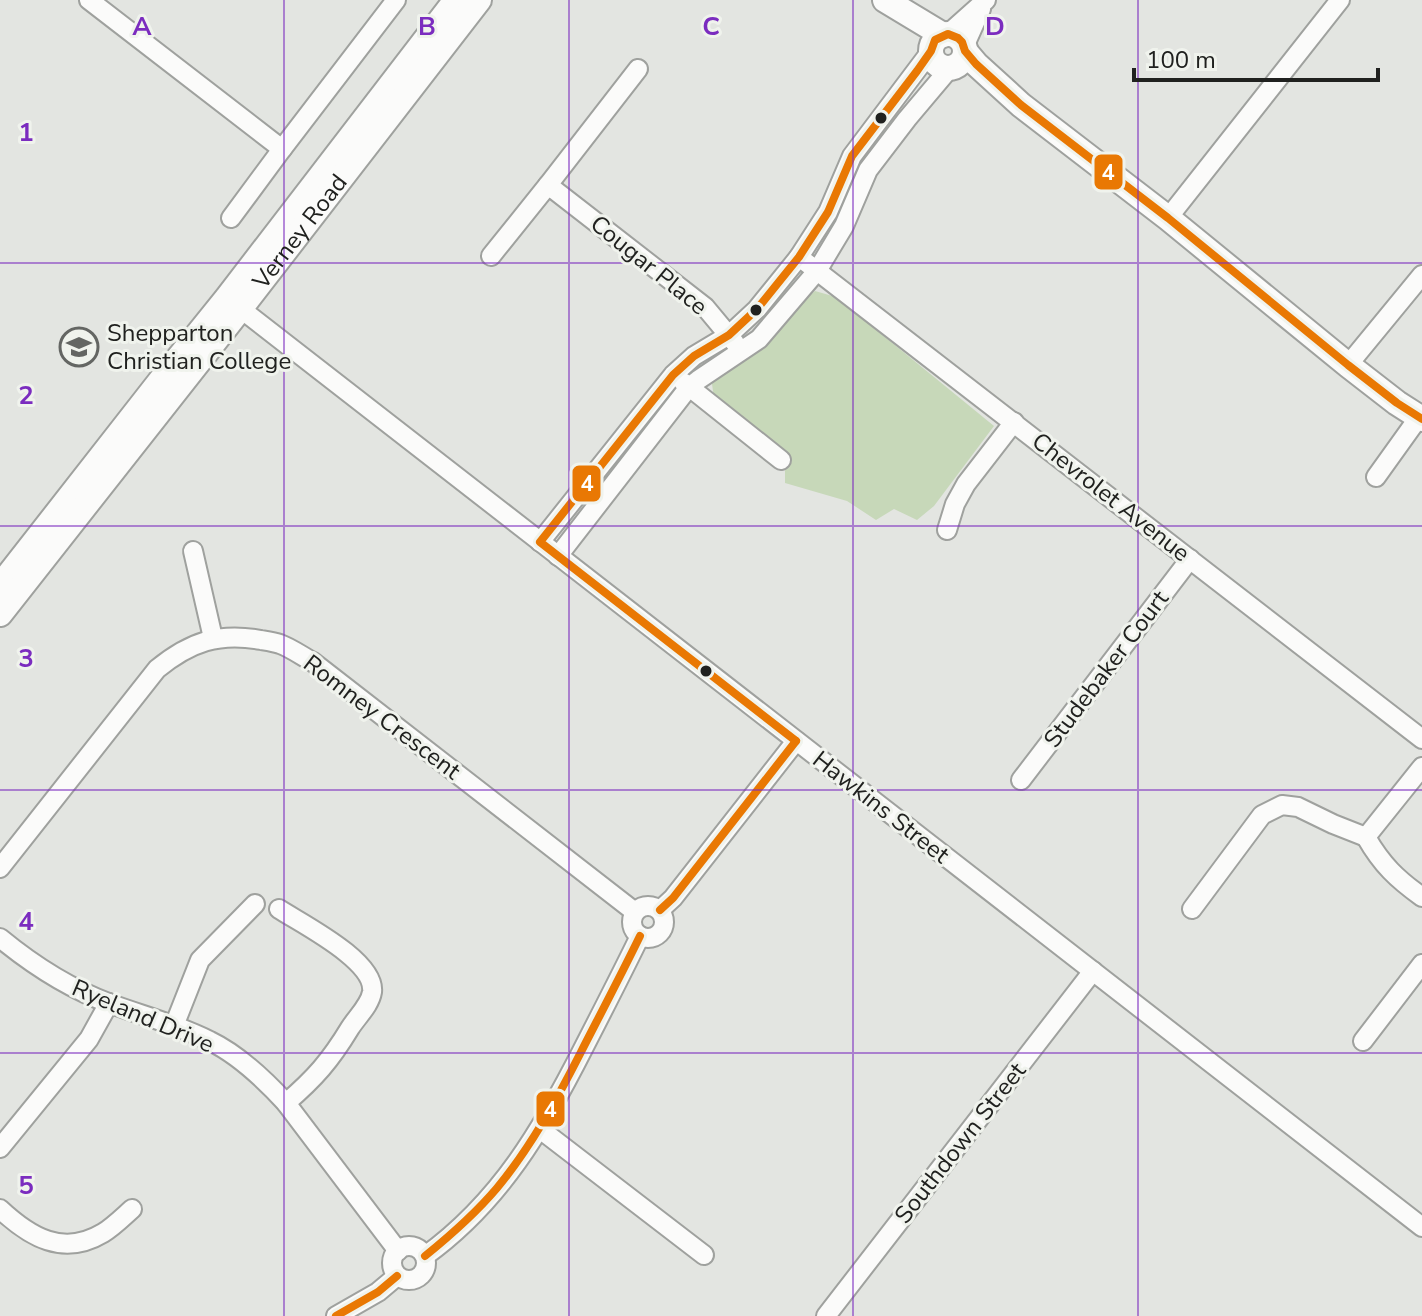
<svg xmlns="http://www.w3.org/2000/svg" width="1422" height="1316" viewBox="0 0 1422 1316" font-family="'Nunito Sans',sans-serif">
<rect width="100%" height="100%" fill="#e3e5e1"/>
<path fill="#c7d8b9" d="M815 291 836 297 994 426 934 506 917 520 894 509 876 520 847 501 785 483V455L714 398 711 377Z"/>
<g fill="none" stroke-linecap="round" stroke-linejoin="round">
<defs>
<g id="minor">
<path d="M89 0 282 149 396 0"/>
<path d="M948 34 986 0"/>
<path d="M964 47 981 9"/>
<path d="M548 185 638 69"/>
<path d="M231 218 282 149"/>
<path d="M1168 218 1340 0"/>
<path d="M491 256 548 185 705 307 735 343"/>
<path d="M799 257 1422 739"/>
<path d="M232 302 1422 1227"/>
<path d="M1348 365 1422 275"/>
<path d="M683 382 781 460"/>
<path d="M1376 477 1419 417"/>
<path d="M947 530 955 504 966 484 1014 422"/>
<path d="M540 542 673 375 694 356 729 335 757 309 799 257 828 212 852 156 931 51"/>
<path d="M193 551 213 638"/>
<path d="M558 556 689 387 698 380 759 339 817 271 844 226 868 170 907 119 950 68"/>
<path d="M1422 767 1366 837C1382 865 1397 879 1422 897"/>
<path d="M1021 780 1190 559"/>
<path d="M0 868 157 669C190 642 219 632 261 640 267 641 274 642 280 644 291 648 302 656 313 662L635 912"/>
<circle cx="648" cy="922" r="16"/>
<path d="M279 909C302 924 376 961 372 992 370 1005 357 1017 350 1028 330 1061 315 1078 286 1103"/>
<path d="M1192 909 1262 815 1282 805 1298 807 1333 824 1366 837"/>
<path d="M660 910 673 898 796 741"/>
<path d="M0 938C34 966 70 989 111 1004 144 1016 179 1025 210 1041 239 1055 264 1079 286 1103L398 1251"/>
<path d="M174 1026 200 960 255 904"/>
<path d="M1363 1041 1422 964"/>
<path d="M540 1129 704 1255"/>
<path d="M0 1148 89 1039 109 1003"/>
<path d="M0 1209C30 1237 63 1257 103 1233 113 1227 123 1217 132 1209"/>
<circle cx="409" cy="1263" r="17"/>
<path d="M425 1256C500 1202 543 1128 584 1047 603 1010 622 973 640 936"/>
<path d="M336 1316 378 1292 397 1276"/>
<path d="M826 1316 1093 971"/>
</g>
<g id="tertiary">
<path d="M885 0 943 35"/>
<circle cx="948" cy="51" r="17"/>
<path d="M965 51 976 64 1021 105 1168 218 1348 365 1397 403 1422 419"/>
<path d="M0 586 165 375 227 298 456 0"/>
<path id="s1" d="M0 614 240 309 479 0"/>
</g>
</defs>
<use href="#minor" stroke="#9fa19e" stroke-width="22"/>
<use href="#tertiary" stroke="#9fa19e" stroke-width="28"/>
<use href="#minor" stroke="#fbfbfa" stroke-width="18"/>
<use href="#tertiary" stroke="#fbfbfa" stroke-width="24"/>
<defs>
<g id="bus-1">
<path d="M796 741 540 542 673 375 694 356 729 335 757 309 799 257 828 212 852 156 917 71 931 51 935 40 948 34 958 38 962 42 965 51 976 64 1021 105 1168 218 1348 365 1397 403 1422 419"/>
<path d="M660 910 673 898 796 741"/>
<path d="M425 1256C451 1235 475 1214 497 1188 531 1147 557 1099 581 1052 601 1013 621 975 640 936"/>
<path d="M336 1316 378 1292 397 1276"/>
</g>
</defs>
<use href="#bus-1" stroke="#f0f3ed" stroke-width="14"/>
<use href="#bus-1" stroke="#e97803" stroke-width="8"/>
</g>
<path fill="none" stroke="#7b2cbf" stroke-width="2" stroke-opacity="0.55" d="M284 0V1316M569 0V1316M853 0V1316M1138 0V1316M0 263H1422M0 526H1422M0 790H1422M0 1053H1422"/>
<defs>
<symbol id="school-ring" viewBox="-11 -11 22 22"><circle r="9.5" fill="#f0f3ed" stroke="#646663" stroke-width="1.5"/><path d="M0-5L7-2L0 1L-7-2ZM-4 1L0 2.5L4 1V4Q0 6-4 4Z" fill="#646663"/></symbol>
</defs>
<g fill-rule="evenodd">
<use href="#school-ring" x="57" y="325" width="44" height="44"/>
</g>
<g fill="#20211f" stroke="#f0f3ed" stroke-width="3">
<circle cx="881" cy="118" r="7"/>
<circle cx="756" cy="310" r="7"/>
<circle cx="706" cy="671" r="7"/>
</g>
<g text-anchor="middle" stroke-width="6" stroke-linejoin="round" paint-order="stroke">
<g font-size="24" fill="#20211f" stroke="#f0f3ed">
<text dy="8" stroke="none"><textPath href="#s1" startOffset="486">Verney Road</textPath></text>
<text transform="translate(649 265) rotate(39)" y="8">Cougar Place</text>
<text transform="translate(1111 497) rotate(38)" y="8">Chevrolet Avenue</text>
<text transform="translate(1106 669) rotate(-53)" y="8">Studebaker Court</text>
<text transform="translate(382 717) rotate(37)" y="8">Romney Crescent</text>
<text transform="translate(881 807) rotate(38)" y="8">Hawkins Street</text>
<text transform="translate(143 1016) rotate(23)" y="8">Ryeland Drive</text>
<text transform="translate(960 1143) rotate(-52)" y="8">Southdown Street</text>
</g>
<g font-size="24" fill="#20211f" stroke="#f0f3ed" text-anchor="start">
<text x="107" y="341">Shepparton<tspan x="107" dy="28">Christian College</tspan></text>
</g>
</g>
<g font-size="26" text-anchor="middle" font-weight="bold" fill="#7b2cbf" stroke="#f0f3ed" stroke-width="6" stroke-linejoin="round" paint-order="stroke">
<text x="142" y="35">A</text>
<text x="427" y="35">B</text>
<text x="711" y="35">C</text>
<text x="995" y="35">D</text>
<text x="26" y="141">1</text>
<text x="26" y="404">2</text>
<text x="26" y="667">3</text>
<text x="26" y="930">4</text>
<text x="26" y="1194">5</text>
</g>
<g stroke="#f0f3ed" stroke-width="3">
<rect x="1093" y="153" width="31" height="38" rx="8" fill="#e97803"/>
<rect x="571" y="464" width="31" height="39" rx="8" fill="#e97803"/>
<rect x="535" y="1090" width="31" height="38" rx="8" fill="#e97803"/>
</g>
<g font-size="22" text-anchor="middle" font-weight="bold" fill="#fff">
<text x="1108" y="180">4</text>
<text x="587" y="491">4</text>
<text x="550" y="1117">4</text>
</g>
<path d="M1134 68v12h244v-12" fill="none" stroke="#20211f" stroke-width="4"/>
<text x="1146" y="68" font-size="24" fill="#20211f" stroke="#f0f3ed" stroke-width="6" paint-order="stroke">100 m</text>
</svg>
